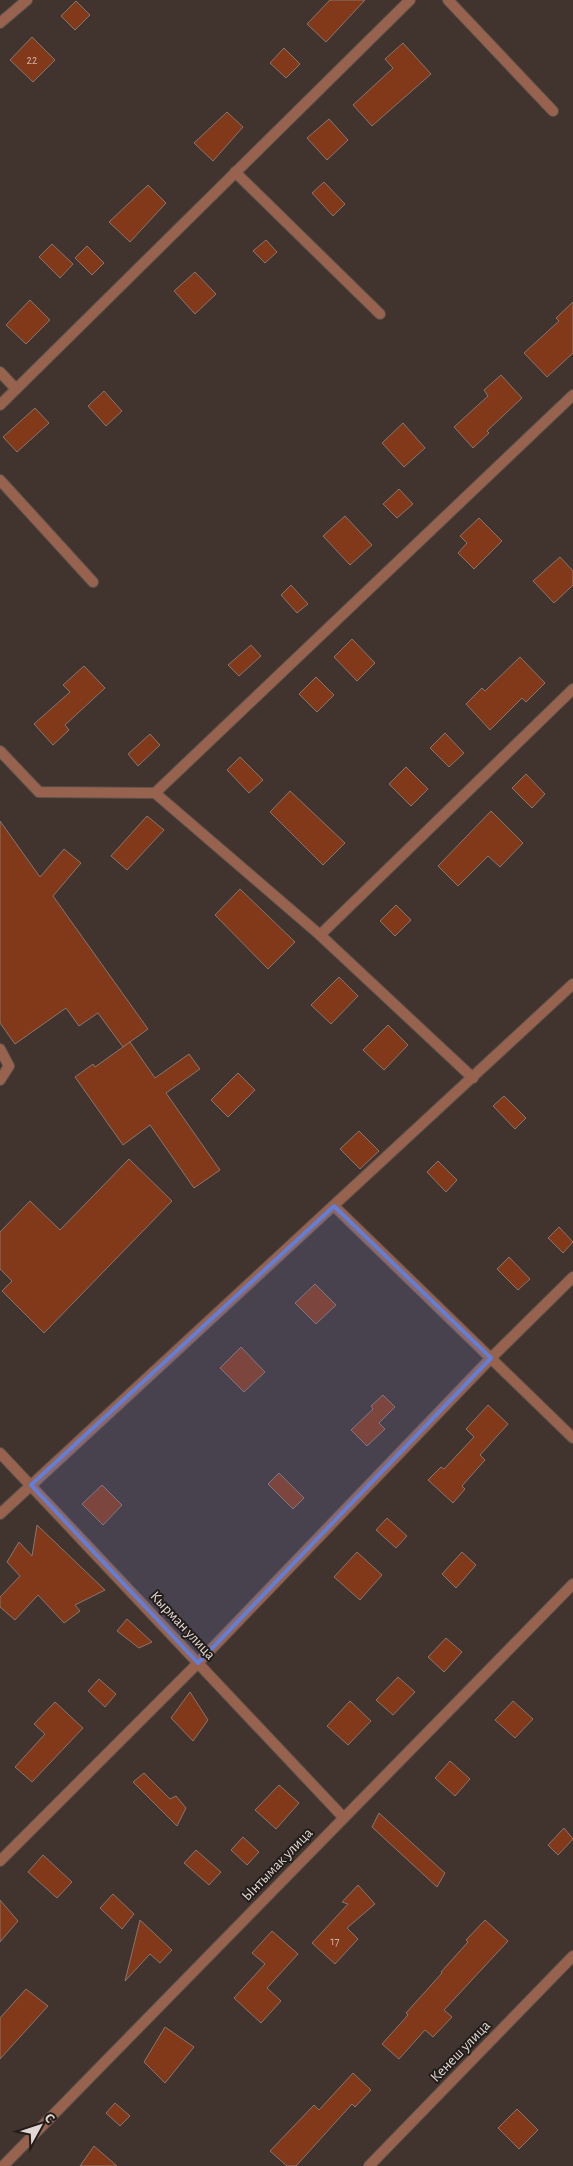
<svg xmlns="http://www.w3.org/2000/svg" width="573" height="2166" viewBox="0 0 573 2166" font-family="'Alegreya Sans',sans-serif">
<rect width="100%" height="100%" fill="#41342e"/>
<g fill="#823919" stroke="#867670">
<path d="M330 0H365L326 42 307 24Z"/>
<path d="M76 1 90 15 75 30 61 16Z"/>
<path d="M32 37 55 60 33 82 10 60Z"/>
<path d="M403 43 431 74 372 126 353 105 393 68 385 59Z"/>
<path d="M284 48 300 64 286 78 270 63Z"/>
<path d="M227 112 243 127 213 161 194 143Z"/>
<path d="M329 119 348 140 327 160 307 138Z"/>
<path d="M324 182 345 204 333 216 312 193Z"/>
<path d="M148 185 166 203 130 242 109 222Z"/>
<path d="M266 240 277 252 265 263 253 251Z"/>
<path d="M52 244 73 264 60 278 39 257Z"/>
<path d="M87 246 104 263 92 275 75 258Z"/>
<path d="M195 272 216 294 195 314 174 291Z"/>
<path d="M30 300 50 320 26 344 6 325Z"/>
<path d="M573 302V353L547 377 524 353 559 321 556 318Z"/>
<path d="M501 375 522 398 487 431 489 433 473 448 454 427 488 396 484 390Z"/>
<path d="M104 391 122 411 106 426 88 406Z"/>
<path d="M35 408 49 423 17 452 3 437Z"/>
<path d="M403 423 425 448 404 467 382 443Z"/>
<path d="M399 489 413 504 397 518 383 504Z"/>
<path d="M345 516 372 545 350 565 323 536Z"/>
<path d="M479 518 502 541 474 569 458 553 467 543 460 536Z"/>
<path d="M560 557 573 571V585L554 603 533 581Z"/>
<path d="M291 585 308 604 297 613 281 595Z"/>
<path d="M352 639 375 663 357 681 334 657Z"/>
<path d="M251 645 261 656 239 676 228 665Z"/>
<path d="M520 657 545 683 526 702 522 698 490 730 466 704 482 688 485 691Z"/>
<path d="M84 666 105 688 65 725 69 730 53 745 34 724 70 692 63 685Z"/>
<path d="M316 677 334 695 317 712 299 694Z"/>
<path d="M445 733 464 753 449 767 430 748Z"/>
<path d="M150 734 160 745 138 766 128 754Z"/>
<path d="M240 757 263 780 249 793 227 770Z"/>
<path d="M406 767 428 789 411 806 389 784Z"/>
<path d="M526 774 545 794 532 808 512 788Z"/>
<path d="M290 791 345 843 323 865 270 812Z"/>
<path d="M491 811 523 843 500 867 488 856 458 886 438 866Z"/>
<path d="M147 816 164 830 127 870 111 856Z"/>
<path d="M0 821 40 877 64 849 81 863 53 896 148 1029 123 1047 98 1013 79 1026 66 1008 15 1044 0 1023Z"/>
<path d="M240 889 295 942 268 969 215 915Z"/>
<path d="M396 905 411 920 395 936 380 921Z"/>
<path d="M339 977 358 996 331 1024 311 1005Z"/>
<path d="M388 1025 408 1045 384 1070 363 1050Z"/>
<path d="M130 1042 155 1078 189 1054 200 1069 166 1093 220 1170 194 1188 150 1125 123 1145 75 1077 93 1064 95 1067Z"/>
<path d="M238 1073 255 1090 228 1117 211 1100Z"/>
<path d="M504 1096 526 1118 515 1129 493 1106Z"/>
<path d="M359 1131 379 1151 360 1169 340 1149Z"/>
<path d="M129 1159 172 1201 44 1333 2 1291 12 1281 0 1269V1232L30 1201 60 1230Z"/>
<path d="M438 1161 457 1180 446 1192 427 1172Z"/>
<path d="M559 1227 573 1242 563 1253 548 1238Z"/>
<path d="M509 1257 530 1279 518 1290 497 1269Z"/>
<path d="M315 1284 336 1305 316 1324 295 1303Z"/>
<path d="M241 1347 265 1372 244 1392 220 1368Z"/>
<path d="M383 1395 395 1407 379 1423 385 1429 367 1446 351 1430 373 1409 371 1406Z"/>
<path d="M488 1405 508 1424 480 1455 485 1460 462 1486 465 1489 453 1503 428 1480 441 1467 444 1469 474 1437 466 1429Z"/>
<path d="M279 1473 304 1498 293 1509 268 1484Z"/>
<path d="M102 1485 122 1505 103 1525 82 1504Z"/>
<path d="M387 1518 407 1536 396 1548 376 1530Z"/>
<path d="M37 1525 105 1590 75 1605 80 1611 64 1623 38 1595 15 1620 0 1607V1597L20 1576 7 1562 19 1542 32 1556Z"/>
<path d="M357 1552 382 1575 360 1600 334 1577Z"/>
<path d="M462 1552 476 1565 456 1588 442 1574Z"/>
<path d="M127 1619 152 1642 139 1648 117 1631Z"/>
<path d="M446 1638 462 1652 444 1672 428 1657Z"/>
<path d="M398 1677 415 1692 393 1715 376 1700Z"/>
<path d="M99 1679 116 1694 105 1707 88 1691Z"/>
<path d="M190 1692 208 1720 193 1741 171 1718Z"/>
<path d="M350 1701 371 1721 348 1745 327 1726Z"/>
<path d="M513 1701 533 1719 515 1738 495 1720Z"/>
<path d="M55 1702 83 1728 32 1782 15 1767 45 1734 34 1724Z"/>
<path d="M450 1761 470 1779 455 1796 435 1778Z"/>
<path d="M144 1773 170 1799 176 1796 186 1808 177 1826 133 1782Z"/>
<path d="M279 1785 299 1803 276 1829 255 1810Z"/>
<path d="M379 1813 445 1873 437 1887 372 1827Z"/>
<path d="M564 1828 573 1839 558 1855 548 1845Z"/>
<path d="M243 1837 259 1852 247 1865 231 1850Z"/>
<path d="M196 1850 221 1872 209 1885 184 1863Z"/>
<path d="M43 1855 72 1882 57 1898 28 1872Z"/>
<path d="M358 1885 375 1904 347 1928 358 1939 335 1964 312 1943 348 1904 342 1902Z"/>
<path d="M113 1894 134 1914 122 1929 100 1908Z"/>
<path d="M0 1900 18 1921 0 1942Z"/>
<path d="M140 1920 172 1950 160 1963 150 1954 125 1981Z"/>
<path d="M485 1920 508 1941 444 2010 452 2017 433 2037 425 2030 399 2059 382 2044 408 2015 406 2013 442 1973 441 1972 468 1942 466 1940Z"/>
<path d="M272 1931 298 1954 267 1988 281 2001 261 2023 234 1998 265 1964 252 1953Z"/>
<path d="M26 1989 48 2006 0 2059V2018Z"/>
<path d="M165 2027 194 2047 165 2083 144 2062Z"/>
<path d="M353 2073 371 2090 355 2107 352 2104 296 2166H287L270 2151 314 2105 319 2110Z"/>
<path d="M115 2103 130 2116 120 2126 106 2113Z"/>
<path d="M517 2109 538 2130 519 2149 498 2128Z"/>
<path d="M94 2146 117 2166H80Z"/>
</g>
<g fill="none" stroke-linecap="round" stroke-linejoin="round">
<defs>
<g id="minor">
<path d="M448 0 553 111"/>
<path d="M0 23 27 0"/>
<path d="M235 172 380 314"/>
<path d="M0 372 16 389"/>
<path d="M0 405 410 0"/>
<path d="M0 480 93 582"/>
<path d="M0 751 39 792 155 793 320 935 473 1078"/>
<path d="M155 793 573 395"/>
<path d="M320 935 573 689"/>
<path d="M0 1049 9 1066 0 1080"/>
<path d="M334 1206 573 1438"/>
<path d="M0 1453 343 1817"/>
<path d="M0 1514 573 984"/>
<path d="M0 1861 198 1663 491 1358 573 1277"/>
<path d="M3 2166 573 1584"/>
<path d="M369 2166 573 1956"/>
</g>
</defs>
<use href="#minor" stroke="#5e524c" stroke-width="12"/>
<use href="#minor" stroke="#98634e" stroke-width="10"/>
</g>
<path fill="#627ed7" fill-opacity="0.2" stroke="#627ed7" stroke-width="4" stroke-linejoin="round" d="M334 1206 491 1358 198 1663 31 1485Z"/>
<g text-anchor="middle" stroke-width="4" stroke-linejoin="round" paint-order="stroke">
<g font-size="12" fill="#c9b0a6">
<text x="32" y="64">22</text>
<text x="335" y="1945">17</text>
</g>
<g font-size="15" fill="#e1d8d5" stroke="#231d1a">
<text transform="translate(183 1625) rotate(47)" y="5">Кырман улица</text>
<text transform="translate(277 1864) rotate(-46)" y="5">Ынтымак улица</text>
<text transform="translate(460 2051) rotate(-46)" y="5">Кенеш улица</text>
</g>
</g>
<g transform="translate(40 2126) rotate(50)" stroke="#231d1a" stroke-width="4" paint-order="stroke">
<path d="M0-4L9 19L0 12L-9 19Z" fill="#e1d8d5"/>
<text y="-8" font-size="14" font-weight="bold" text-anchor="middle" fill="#e1d8d5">С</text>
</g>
</svg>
